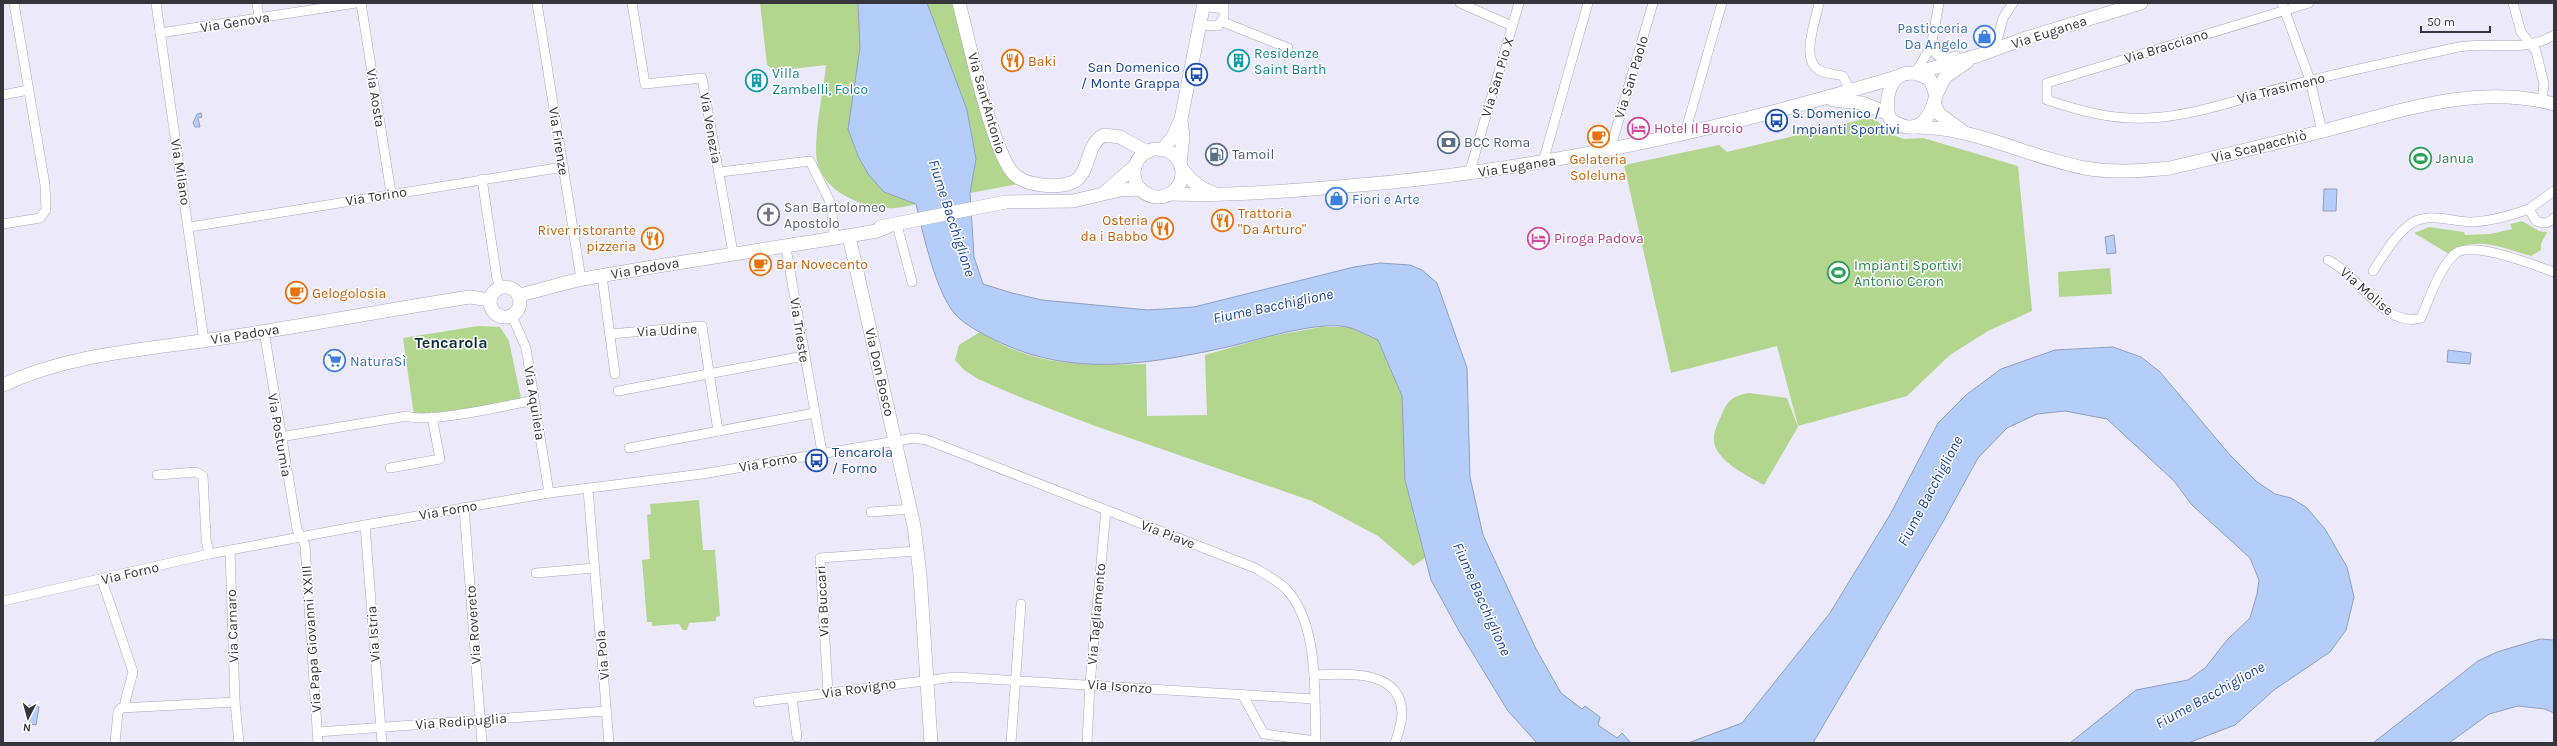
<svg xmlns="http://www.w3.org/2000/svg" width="2557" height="746" viewBox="0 0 2557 746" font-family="Karla,sans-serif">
<rect width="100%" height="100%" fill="#ebe9fa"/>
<g fill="#b3d68f">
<path d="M760 3H858L860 48 848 129 858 156 868 174 884 192 916 204C907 206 897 209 888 208 857 207 816 188 816 151 816 123 823 93 826 65L775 71 767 65Z"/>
<path d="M927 3H958L992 147 1003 171 1018 184 970 193 976 159 967 110Z"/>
<path d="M1868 118 1877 121 1893 135 1904 139 1923 138 2018 166 2032 311 1988 331 1950 355 1907 396 1798 426 1777 346 1671 373 1624 165 1719 145 1727 152Z"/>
<path d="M2522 221 2539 231 2547 232 2541 244V250L2531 256C2503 248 2473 234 2449 254L2414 233 2429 227 2464 232 2465 235 2490 234 2512 229 2510 224Z"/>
<path d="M2110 268 2112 294 2059 297 2058 272Z"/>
<path d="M478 326 500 327 509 341 522 403 414 416 403 338Z"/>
<path d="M1321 327H1349L1378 340 1402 396 1405 480 1425 558 1413 566 1378 536 1312 501 1095 426 1022 398 978 379 964 370 955 360 959 345 980 332C991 338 1003 346 1015 350 1057 367 1101 365 1146 364L1147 416 1207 415 1205 355 1272 336Z"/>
<path d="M1749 393 1787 398 1798 427 1764 485C1749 477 1715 460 1714 441 1713 432 1718 423 1722 414 1727 400 1735 395 1749 393Z"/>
<path d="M699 500 703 550H715L720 616 716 617V621L689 623 687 630H683L679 624 652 626V622H647L642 560 650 559 647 515 651 514 650 504Z"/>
</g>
<g fill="#b5cdf9" stroke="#8f9fc0">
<path d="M858 3H927L967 110 976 159 970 193 974 257 983 284 1012 293 1042 300 1148 310 1194 307 1354 267 1380 263 1410 265 1422 270 1437 283 1467 368 1470 477 1483 535 1536 649 1561 693 1582 709 1585 706 1600 717 1598 725 1617 738 1622 733 1631 743H1537L1508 711 1459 631 1431 580 1405 480 1402 396 1378 340C1369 336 1360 331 1351 328 1323 319 1261 339 1232 346 1150 364 1071 379 993 339 981 333 965 325 956 315 936 294 923 233 916 204L884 192 868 174 858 156 848 129 860 48Z"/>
<path d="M201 113 202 117 198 118 200 127H195L193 123 197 114Z"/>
<path d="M2324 189H2337L2336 211H2323Z"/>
<path d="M2114 235 2116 253 2107 254 2105 237Z"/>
<path d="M2113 347 2141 357 2160 372 2230 455 2256 481 2275 494 2291 498 2306 507 2325 529 2347 567 2354 597 2346 630 2330 652 2274 690 2235 725 2188 743H2070L2136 690 2188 680 2205 668 2227 640 2250 618 2257 594 2259 580 2250 558 2192 505 2174 481 2107 419 2065 411 2037 414 2007 428 1978 458 1944 520 1813 743H1688L1742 723 1830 613 1891 513 1938 423 1966 395 2001 369 2055 350Z"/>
<path d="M2448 350 2471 353 2470 364 2447 362Z"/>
<path d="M2540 639 2554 640V713L2545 709 2518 706 2489 714 2449 743H2373L2478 661 2497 652Z"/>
<path d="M29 705 39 707 36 725 26 723Z"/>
</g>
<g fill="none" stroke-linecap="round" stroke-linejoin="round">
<defs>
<g id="street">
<path d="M156 3 204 341"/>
<path d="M257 3 259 18"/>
<path d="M361 3 391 193"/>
<path d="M537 3 581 279"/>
<path d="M632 3 645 84 702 78 733 253"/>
<path d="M1460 3 1512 26"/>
<path d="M1819 3C1816 20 1800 59 1819 70 1826 74 1836 74 1843 76L1850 91"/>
<path d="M2282 3 2310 80 2322 131"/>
<path d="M2309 3 2047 83V100C2080 111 2113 120 2148 118 2196 116 2245 97 2292 85 2345 71 2400 60 2454 48 2486 40 2525 54 2554 35"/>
<path d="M2513 3 2521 32 2536 51 2544 84 2542 100"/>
<path d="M1203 6 1223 9"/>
<path d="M1223 22 1288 48"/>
<path d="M1199 25 1218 26 1224 17V3"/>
<path d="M160 33 356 3"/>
<path d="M1931 47C1937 58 1944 60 1956 56"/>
<path d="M1995 49 2003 18 2013 3"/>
<path d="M1915 73 1931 47 1939 3"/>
<path d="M3 95 28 90"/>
<path d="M1685 133 1722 3"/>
<path d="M1610 150 1653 3"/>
<path d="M1543 162 1588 3"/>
<path d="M720 172 810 161 831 204 834 234"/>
<path d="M1469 174 1519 3"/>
<path d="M482 179 497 279 501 287"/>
<path d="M2529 209 2554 191"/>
<path d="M3 224 40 218 46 210 45 185 14 3"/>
<path d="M897 225 912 282"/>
<path d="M190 227 563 167"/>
<path d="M786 248 822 452"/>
<path d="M2328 260C2357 273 2384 329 2421 318 2428 301 2441 264 2456 253 2474 241 2534 265 2554 272"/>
<path d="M2373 271C2384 255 2395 234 2412 223 2431 212 2452 222 2472 222 2492 221 2510 216 2529 209L2536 221C2544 224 2548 224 2554 218"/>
<path d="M602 276 615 374"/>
<path d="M512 316 526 348 549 493"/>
<path d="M264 331 297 529 305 545 318 743"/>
<path d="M610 334 702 326 718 431"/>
<path d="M618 391 804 356"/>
<path d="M280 437 407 416C426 424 510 405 534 400"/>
<path d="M629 448 814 413"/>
<path d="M390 468 440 459 432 417"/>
<path d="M157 475 196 472 203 476 206 539 209 554"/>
<path d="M588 489 609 743"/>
<path d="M464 507 482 743"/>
<path d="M871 512 911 509"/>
<path d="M365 525 382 743"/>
<path d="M230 550 235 702 239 743"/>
<path d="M536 573 595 568"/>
<path d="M102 580 133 672 125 702 126 707"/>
<path d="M3 601 209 554 365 525 549 493 702 474 914 438 927 440 1255 568C1265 574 1278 581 1286 589 1320 625 1314 697 1316 743"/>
<path d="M1314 675C1344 674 1401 668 1402 713 1402 723 1398 734 1395 743"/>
<path d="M828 692 820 558 916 551"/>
<path d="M1242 694 1264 734 1316 741"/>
<path d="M792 698 797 737"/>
<path d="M758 702 955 677 1314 699"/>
<path d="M317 732 606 711"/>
<path d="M115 743 118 712 121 708 235 702"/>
<path d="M1011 743 1021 604"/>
<path d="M1087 743 1090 684 1106 510"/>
</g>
<g id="secondary">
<path d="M959 3C968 37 993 156 1015 175 1027 186 1056 188 1071 183 1092 175 1084 145 1104 135L1120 137 1147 152"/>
<path d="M1915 73 1980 55 2023 39 2141 3"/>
<path d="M1915 73 1930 79 1936 95C1930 121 1916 138 1890 119 1885 106 1887 85 1899 76 1903 73 1910 73 1915 73Z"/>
<path d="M1936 95 1945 77 1967 62"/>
<path d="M1833 100 1862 103 1887 113"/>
<path d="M1934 103 1939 114 1961 130"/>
<path d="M1913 127C1973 126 2027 157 2085 168 2113 173 2141 171 2170 168 2221 156 2272 144 2323 131 2397 112 2477 83 2554 104"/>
<circle cx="1158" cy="173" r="24"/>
<path d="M1162 150 1173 137 1181 119 1204 3"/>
<path d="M1180 163 1183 136 1181 121"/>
<path d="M1182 169C1192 182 1201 189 1216 194"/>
<path d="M1105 192 1135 166"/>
<path d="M1169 194C1229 196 1288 191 1348 186 1536 171 1719 131 1900 76"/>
<path d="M880 227 1006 202 1073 201 1120 190 1141 189"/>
<path d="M849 236 914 526 920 575 931 743"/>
<circle cx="505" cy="302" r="15"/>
<path d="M518 295C540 291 561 283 583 279 681 261 779 248 877 231L889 226"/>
<path d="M3 385C76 351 158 349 236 336 314 324 392 309 470 297L490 300"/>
</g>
</defs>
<use href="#street" stroke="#a9a7b7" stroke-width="10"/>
<use href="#secondary" stroke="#a9a7b7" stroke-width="14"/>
<use href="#street" stroke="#fff" stroke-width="9"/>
<use href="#secondary" stroke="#fff" stroke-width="13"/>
</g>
<defs>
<symbol id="shop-ring" viewBox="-11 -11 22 22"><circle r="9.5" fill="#fff" stroke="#3f7fe0" stroke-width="1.5"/><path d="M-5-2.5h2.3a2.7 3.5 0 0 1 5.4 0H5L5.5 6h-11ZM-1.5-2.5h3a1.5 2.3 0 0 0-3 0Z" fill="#3f7fe0"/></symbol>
<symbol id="restaurant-ring" viewBox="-11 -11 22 22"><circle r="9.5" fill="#fff" stroke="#e8710a" stroke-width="1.5"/><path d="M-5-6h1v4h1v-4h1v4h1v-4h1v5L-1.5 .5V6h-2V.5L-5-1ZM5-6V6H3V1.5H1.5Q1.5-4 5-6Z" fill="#e8710a"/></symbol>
<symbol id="building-ring" viewBox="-11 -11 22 22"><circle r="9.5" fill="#fff" stroke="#0f9aa8" stroke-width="1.5"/><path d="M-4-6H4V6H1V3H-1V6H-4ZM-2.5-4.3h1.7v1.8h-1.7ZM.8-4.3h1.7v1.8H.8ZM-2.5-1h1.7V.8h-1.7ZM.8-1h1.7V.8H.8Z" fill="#0f9aa8"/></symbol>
<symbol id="bus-ring" viewBox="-11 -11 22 22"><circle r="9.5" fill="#fff" stroke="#1a4fb4" stroke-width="1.5"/><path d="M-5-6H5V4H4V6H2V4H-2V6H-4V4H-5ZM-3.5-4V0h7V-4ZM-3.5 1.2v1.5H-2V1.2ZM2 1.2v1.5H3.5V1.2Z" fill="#1a4fb4"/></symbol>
<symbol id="hotel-ring" viewBox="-11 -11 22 22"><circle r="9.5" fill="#fff" stroke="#d1479c" stroke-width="1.5"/><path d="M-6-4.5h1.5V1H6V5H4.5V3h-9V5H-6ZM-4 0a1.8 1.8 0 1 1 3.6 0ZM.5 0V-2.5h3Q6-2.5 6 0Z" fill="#d1479c"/></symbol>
<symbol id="cafe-ring" viewBox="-11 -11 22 22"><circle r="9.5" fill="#fff" stroke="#e8710a" stroke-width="1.5"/><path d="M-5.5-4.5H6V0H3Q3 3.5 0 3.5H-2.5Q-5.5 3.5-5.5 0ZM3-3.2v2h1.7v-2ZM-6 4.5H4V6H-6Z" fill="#e8710a"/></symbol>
<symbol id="bank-ring" viewBox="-11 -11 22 22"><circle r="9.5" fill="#fff" stroke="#5c6f8a" stroke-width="1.5"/><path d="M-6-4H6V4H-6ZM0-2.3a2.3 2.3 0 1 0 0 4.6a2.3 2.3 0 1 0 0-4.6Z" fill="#5c6f8a"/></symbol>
<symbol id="fuel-ring" viewBox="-11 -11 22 22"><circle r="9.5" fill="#fff" stroke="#5c6f8a" stroke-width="1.5"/><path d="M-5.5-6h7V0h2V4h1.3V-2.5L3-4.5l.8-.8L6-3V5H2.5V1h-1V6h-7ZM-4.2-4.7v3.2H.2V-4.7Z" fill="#5c6f8a"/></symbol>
<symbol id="stadium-ring" viewBox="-11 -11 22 22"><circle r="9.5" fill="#fff" stroke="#2e9e5b" stroke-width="1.5"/><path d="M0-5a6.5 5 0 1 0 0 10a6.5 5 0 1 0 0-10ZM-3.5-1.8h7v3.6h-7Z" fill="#2e9e5b"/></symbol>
<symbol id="church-ring" viewBox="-11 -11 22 22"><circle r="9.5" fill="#fff" stroke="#6b7280" stroke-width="1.5"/><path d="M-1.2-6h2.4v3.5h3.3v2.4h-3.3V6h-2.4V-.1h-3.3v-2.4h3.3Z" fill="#6b7280"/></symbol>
<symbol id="supermarket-ring" viewBox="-11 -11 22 22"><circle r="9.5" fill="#fff" stroke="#3f7fe0" stroke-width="1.5"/><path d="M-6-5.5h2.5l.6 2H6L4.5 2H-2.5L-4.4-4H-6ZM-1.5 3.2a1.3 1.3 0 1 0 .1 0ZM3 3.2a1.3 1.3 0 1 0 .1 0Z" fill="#3f7fe0"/></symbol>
</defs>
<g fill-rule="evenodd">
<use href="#shop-ring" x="1972" y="24" width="25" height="25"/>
<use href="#restaurant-ring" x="1000" y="48" width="25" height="25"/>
<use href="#building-ring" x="1226" y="48" width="25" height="25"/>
<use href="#bus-ring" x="1184" y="62" width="25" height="25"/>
<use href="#building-ring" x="744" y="68" width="25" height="25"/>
<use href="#bus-ring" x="1764" y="108" width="25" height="25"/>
<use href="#hotel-ring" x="1626" y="116" width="25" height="25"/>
<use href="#cafe-ring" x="1586" y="124" width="25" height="25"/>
<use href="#bank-ring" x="1436" y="130" width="25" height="25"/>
<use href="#fuel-ring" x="1204" y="142" width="25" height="25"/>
<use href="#stadium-ring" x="2408" y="146" width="25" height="25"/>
<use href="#shop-ring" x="1324" y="186" width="25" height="25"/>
<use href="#church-ring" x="756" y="202" width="25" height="25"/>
<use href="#restaurant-ring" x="1210" y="208" width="25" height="25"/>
<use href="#restaurant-ring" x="1150" y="216" width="25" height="25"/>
<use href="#restaurant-ring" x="640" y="226" width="25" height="25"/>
<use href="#hotel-ring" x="1526" y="226" width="25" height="25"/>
<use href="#cafe-ring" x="748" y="252" width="25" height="25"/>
<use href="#stadium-ring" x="1826" y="260" width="25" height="25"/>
<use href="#cafe-ring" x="284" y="280" width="25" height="25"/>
<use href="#supermarket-ring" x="322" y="348" width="25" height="25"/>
<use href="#bus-ring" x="804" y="448" width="25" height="25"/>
</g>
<g text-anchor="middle" stroke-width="3" stroke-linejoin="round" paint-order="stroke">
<g font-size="14" fill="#35353b" stroke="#fff">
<text transform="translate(235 22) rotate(-9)" y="5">Via Genova</text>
<text transform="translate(2049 32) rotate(-18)" y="5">Via Euganea</text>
<text transform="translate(2166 46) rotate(-17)" y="5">Via Bracciano</text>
<text transform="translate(1497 77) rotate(-73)" y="5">Via San Pio X</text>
<text transform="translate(1631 77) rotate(-73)" y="5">Via San Paolo</text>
<text transform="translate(2281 88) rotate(-14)" y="5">Via Trasimeno</text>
<text transform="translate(376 98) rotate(81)" y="5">Via Aosta</text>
<text transform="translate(987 103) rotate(74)" y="5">Via Sant'Antonio</text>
<text transform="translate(711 128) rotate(80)" y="5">Via Venezia</text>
<text transform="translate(559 141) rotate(81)" y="5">Via Firenze</text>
<text transform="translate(2259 146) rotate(-14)" y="5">Via Scapacchiò</text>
<text transform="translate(1517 166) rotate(-9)" y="5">Via Euganea</text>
<text transform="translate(181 172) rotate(81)" y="5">Via Milano</text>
<text transform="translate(376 196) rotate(-9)" y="5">Via Torino</text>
<text transform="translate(645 268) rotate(-10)" y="5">Via Padova</text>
<text transform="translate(2367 291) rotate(41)" y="5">Via Molise</text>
<text transform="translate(667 330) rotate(-3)" y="5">Via Udine</text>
<text transform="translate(800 330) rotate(81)" y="5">Via Trieste</text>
<text transform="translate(245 334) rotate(-9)" y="5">Via Padova</text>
<text transform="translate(880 372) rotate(77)" y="5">Via Don Bosco</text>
<text transform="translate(535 403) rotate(81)" y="5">Via Aquileia</text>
<text transform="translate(280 435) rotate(80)" y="5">Via Postumia</text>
<text transform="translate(768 462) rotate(-10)" y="5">Via Forno</text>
<text transform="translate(448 510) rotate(-10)" y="5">Via Forno</text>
<text transform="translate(1168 534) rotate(21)" y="5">Via Piave</text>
<text transform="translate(130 573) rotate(-13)" y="5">Via Forno</text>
<text transform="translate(822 601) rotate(-93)" y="5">Via Buccari</text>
<text transform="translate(1096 614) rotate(-85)" y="5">Via Tagliamento</text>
<text transform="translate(473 625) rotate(-94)" y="5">Via Rovereto</text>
<text transform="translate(232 626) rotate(-92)" y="5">Via Carnaro</text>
<text transform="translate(373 634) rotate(-94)" y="5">Via Istria</text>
<text transform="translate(311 639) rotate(-94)" y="5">Via Papa Giovanni XXIII</text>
<text transform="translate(602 655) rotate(-95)" y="5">Via Pola</text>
<text transform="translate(1120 686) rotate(4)" y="5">Via Isonzo</text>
<text transform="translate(859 688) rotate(-8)" y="5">Via Rovigno</text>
<text transform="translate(461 721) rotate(-4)" y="5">Via Redipuglia</text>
</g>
<g font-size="14" fill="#366cbe" stroke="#fff" text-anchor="start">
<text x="1968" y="33" text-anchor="end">Pasticceria<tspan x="1968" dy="16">Da Angelo</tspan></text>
<text x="1352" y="204">Fiori e Arte</text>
<text x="350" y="366">NaturaSì</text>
</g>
<g font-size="14" fill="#0d838f" stroke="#fff" text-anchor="start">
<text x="1254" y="58">Residenze<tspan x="1254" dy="16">Saint Barth</tspan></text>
<text x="772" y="78">Villa<tspan x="772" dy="16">Zambelli, Folco</tspan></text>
</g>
<g font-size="14" fill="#c56008" stroke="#fff" text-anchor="start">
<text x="1028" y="66">Baki</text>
<text x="1598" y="164" text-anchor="middle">Gelateria<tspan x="1598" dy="16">Soleluna</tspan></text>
<text x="1238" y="218">Trattoria<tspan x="1238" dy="16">"Da Arturo"</tspan></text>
<text x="1148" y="225" text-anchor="end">Osteria<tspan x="1148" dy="16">da i Babbo</tspan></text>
<text x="636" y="235" text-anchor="end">River ristorante<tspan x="636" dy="16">pizzeria</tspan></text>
<text x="776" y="269">Bar Novecento</text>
<text x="312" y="298">Gelogolosia</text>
</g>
<g font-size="14" fill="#164399" stroke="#fff" text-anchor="start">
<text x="1180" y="72" text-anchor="end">San Domenico<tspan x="1180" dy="16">/ Monte Grappa</tspan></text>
<text x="1792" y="118">S. Domenico /<tspan x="1792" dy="16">Impianti Sportivi</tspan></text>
<text x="832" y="457">Tencarola<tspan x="832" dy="16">/ Forno</tspan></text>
</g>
<g font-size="14" fill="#b23c85" stroke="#fff" text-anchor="start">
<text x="1654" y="133">Hotel Il Burcio</text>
<text x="1554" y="243">Piroga Padova</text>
</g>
<g font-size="14" fill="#4e5e75" stroke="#fff" text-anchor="start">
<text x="1464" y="147">BCC Roma</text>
<text x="1232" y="159">Tamoil</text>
</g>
<g font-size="14" fill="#27864d" stroke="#fff" text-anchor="start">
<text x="2436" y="163">Janua</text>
<text x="1854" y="270">Impianti Sportivi<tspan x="1854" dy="16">Antonio Ceron</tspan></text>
</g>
<g font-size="14" fill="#5b616d" stroke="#fff" text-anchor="start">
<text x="784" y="212">San Bartolomeo<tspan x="784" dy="16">Apostolo</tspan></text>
</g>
<g font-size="15" font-style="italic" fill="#1c4394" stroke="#fff">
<text transform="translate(952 218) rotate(72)" y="5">Fiume Bacchiglione</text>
<text transform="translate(1273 306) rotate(-12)" y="5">Fiume Bacchiglione</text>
<text transform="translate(1930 491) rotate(-62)" y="5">Fiume Bacchiglione</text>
<text transform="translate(1482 599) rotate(66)" y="5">Fiume Bacchiglione</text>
<text transform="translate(2210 695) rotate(-29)" y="5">Fiume Bacchiglione</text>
</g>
<g font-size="16" font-weight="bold" fill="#0f2d38" stroke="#fff">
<text x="451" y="348">Tencarola</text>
</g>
</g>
<rect width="2557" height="746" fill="none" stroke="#35353b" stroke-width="8"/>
<g transform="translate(28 718) rotate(186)" stroke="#ffffff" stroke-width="3" paint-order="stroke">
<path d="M0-3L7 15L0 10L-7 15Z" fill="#35353b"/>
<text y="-6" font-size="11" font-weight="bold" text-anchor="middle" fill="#35353b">N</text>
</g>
<path d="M2421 26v6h69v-6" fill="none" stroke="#35353b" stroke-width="2"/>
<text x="2427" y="26" font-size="12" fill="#35353b" stroke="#ffffff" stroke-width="3" paint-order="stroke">50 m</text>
</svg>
